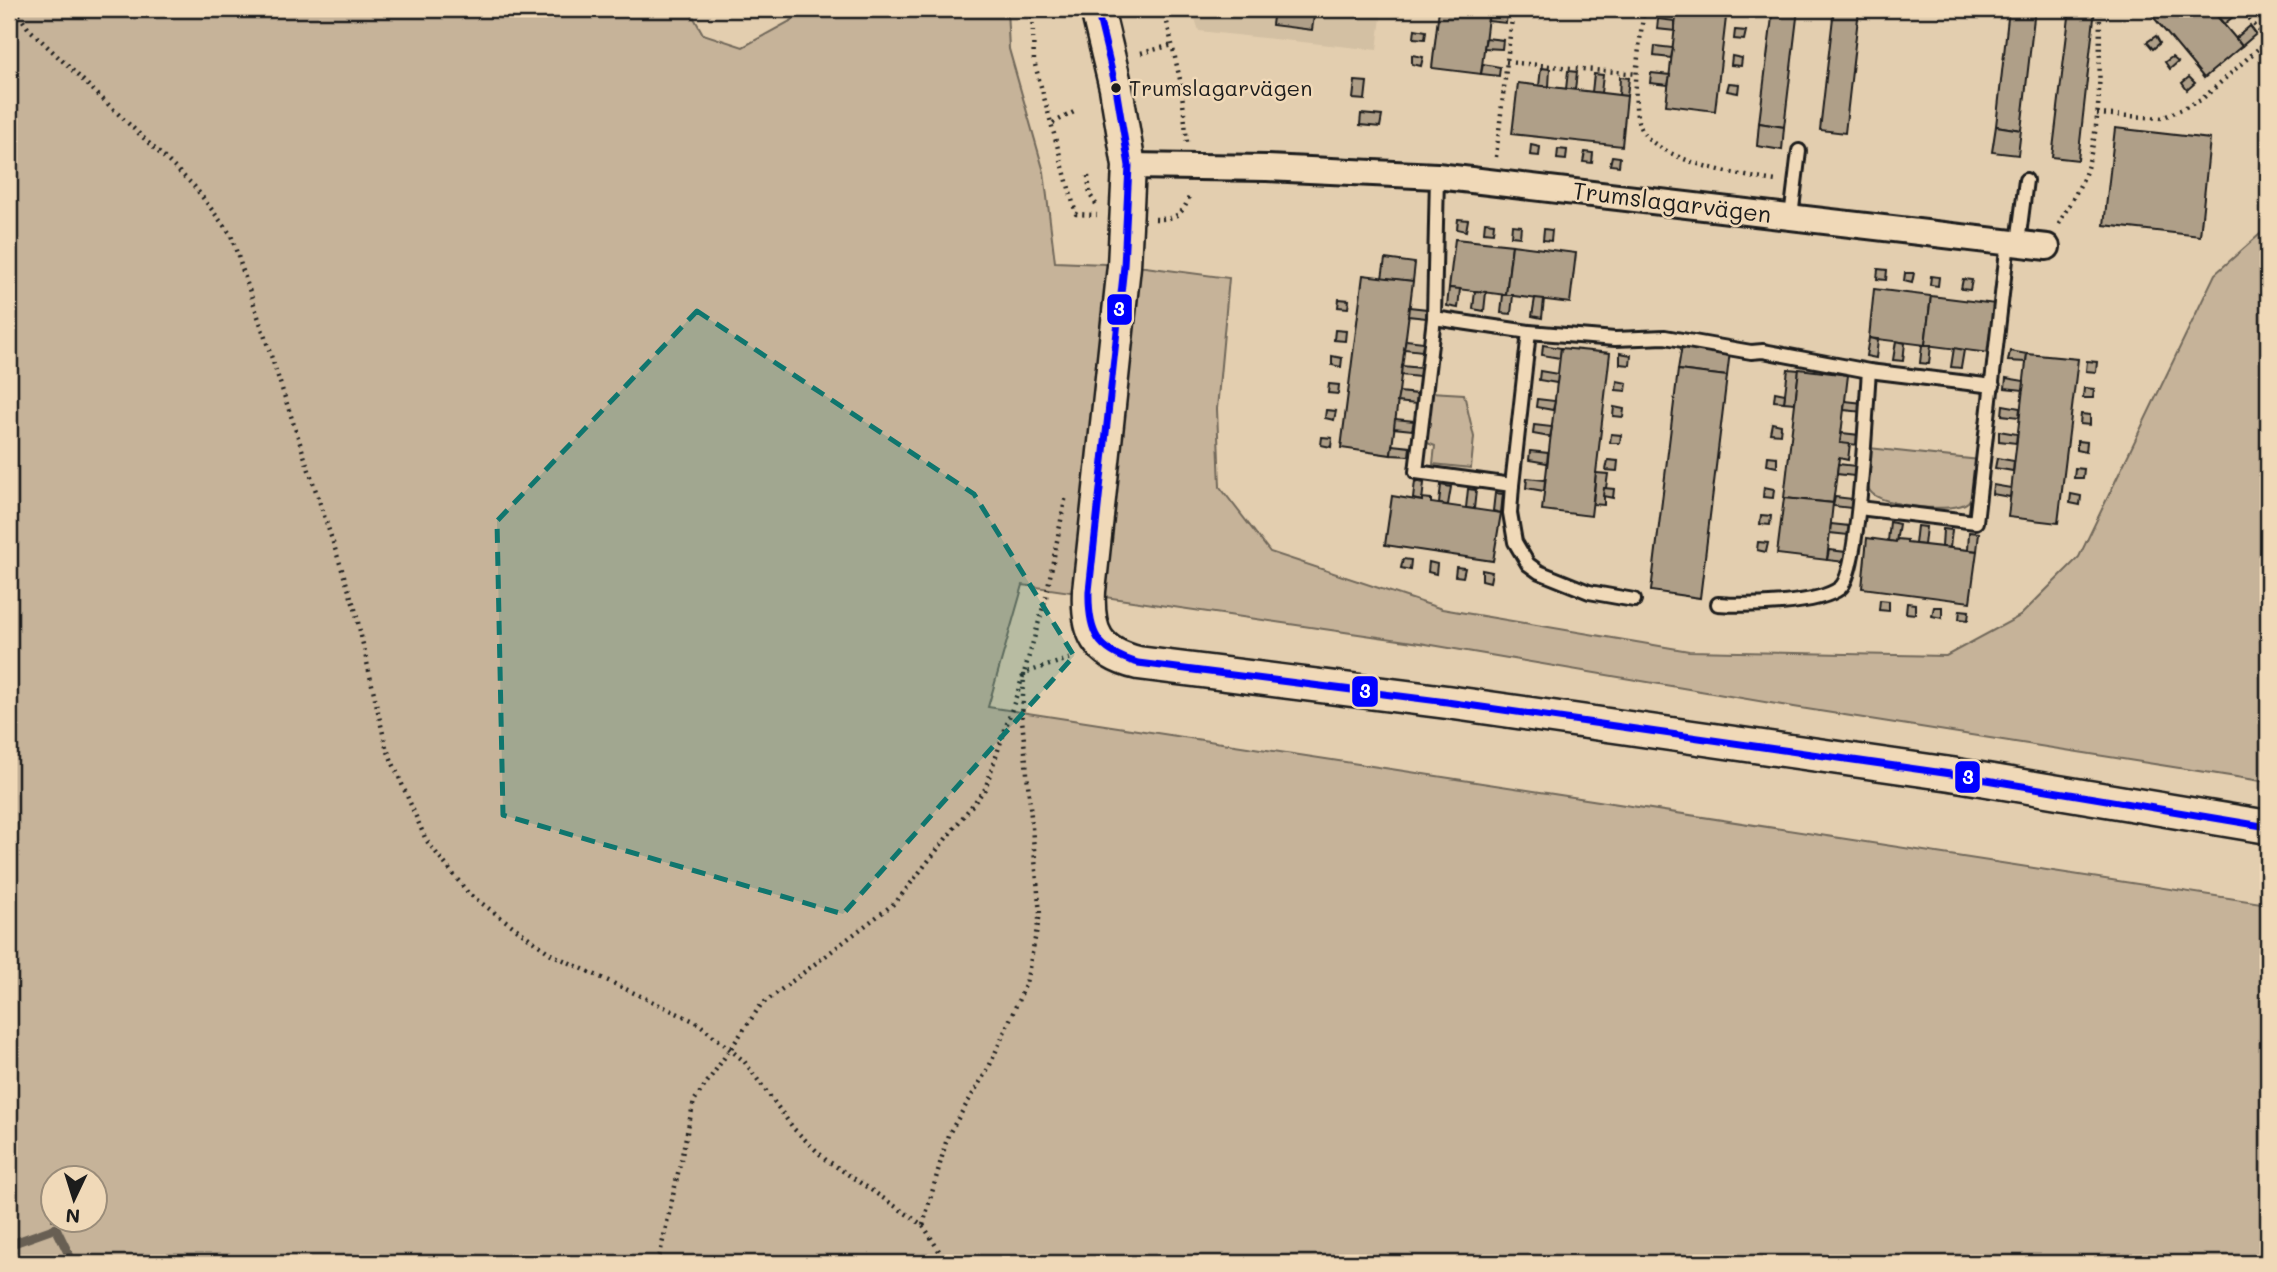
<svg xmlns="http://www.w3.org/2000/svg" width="2277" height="1272" viewBox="0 0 2277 1272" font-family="Mali,sans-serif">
<rect width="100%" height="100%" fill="#e3ceaf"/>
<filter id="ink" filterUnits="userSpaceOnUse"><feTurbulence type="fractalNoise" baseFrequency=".0143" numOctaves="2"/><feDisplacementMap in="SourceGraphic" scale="14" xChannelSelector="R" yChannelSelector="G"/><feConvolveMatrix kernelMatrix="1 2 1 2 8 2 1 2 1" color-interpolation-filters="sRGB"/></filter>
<g filter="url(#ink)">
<path fill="#d3c0a3" d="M1192 9H1382L1377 50 1199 31Z"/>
<g fill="#c6b399" stroke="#71685a" stroke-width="2" fill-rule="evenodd">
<path d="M9 9H689L703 34 743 47 812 9H1007L1009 49 1044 172 1055 262 1130 265 1229 278 1217 409 1220 487 1270 552 1442 609 1689 651 1946 656 2020 616 2079 557 2215 274 2268 227V782L1794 707 1420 643 1023 585 988 707 2268 904V1263H9ZM52 1178H94V1220H52Z"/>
<path d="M1430 392 1464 394 1474 437 1471 468 1433 464 1435 446 1425 442Z"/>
<path d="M1869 448 1979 460C1977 473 1978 492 1968 502 1955 514 1879 506 1870 491 1862 480 1868 460 1869 448Z"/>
</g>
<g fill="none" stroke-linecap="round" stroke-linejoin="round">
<path stroke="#675f53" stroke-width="9" d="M9 1243H14L56 1228 73 1263"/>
</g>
<g fill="#af9f88" stroke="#1c1c1c" stroke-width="2">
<path d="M1274 9H1315L1312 30 1272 25Z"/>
<path d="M1439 9H1489L1481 74 1432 68Z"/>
<path d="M1677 9H1727L1715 111 1666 105Z"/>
<path d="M1773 9H1798L1784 127 1759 123Z"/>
<path d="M1834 9H1859L1845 133 1820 130Z"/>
<path d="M2009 9H2035L2021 130 1996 126Z"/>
<path d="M2070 9H2095L2078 160 2052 157Z"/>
<path d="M2155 9H2211L2242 46 2204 78 2150 13Z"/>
<path d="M2229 9H2236L2239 12 2224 24 2219 18Z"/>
<path d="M1489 11 1507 13 1506 23 1488 21Z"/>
<path d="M1658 19 1675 21V31L1657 29Z"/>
<path d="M2250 26 2256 34 2242 46 2236 38Z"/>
<path d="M1415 29 1426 31 1425 39 1414 38Z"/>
<path d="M1735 30 1746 31 1744 40 1734 39Z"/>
<path d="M2156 36 2160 43 2153 49 2147 42Z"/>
<path d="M1486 38 1503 40 1502 49 1484 48Z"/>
<path d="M1655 46 1673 48 1671 58 1654 56Z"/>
<path d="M1412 55 1423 57 1421 66 1412 64Z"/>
<path d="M1732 56 1742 58 1741 66 1731 65Z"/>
<path d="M2172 57 2178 62 2170 69 2165 62Z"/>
<path d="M1483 64 1500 67 1499 76 1481 74Z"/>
<path d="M1541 68 1550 69 1549 87 1539 86Z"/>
<path d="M1568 71 1577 72 1575 90 1566 89Z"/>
<path d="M1651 73 1670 75 1668 85 1650 83Z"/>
<path d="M1594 74 1603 75 1601 93 1592 92Z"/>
<path d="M1620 77 1629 78 1627 96H1619Z"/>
<path d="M2189 77 2195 83 2187 90 2182 83Z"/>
<path d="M1355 81 1367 82 1365 100 1353 99Z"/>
<path d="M1518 83 1627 96 1622 146 1512 134Z"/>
<path d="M1729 83 1739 84 1738 93 1727 91Z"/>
<path d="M1361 114 1382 116 1380 127 1360 125Z"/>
<path d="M1759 123 1784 127 1782 150 1757 146Z"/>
<path d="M1996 126 2021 130 2018 155 1992 152Z"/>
<path d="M2115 128 2210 139 2200 236 2104 225Z"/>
<path d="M1531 145 1540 147 1539 156 1530 155Z"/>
<path d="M1558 149 1567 150 1566 160 1557 159Z"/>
<path d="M1585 152 1593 153 1592 163 1583 162Z"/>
<path d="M1612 156 1620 157 1619 166 1610 165Z"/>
<path d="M1458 219 1468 220 1466 231 1457 229Z"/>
<path d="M1485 222 1494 223 1493 233 1484 232Z"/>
<path d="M1512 225 1521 226 1520 237 1511 236Z"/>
<path d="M1544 229 1552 230 1551 241 1543 240Z"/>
<path d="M1455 239 1512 245 1506 295 1449 288Z"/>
<path d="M1512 245 1576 253 1570 303 1506 295Z"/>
<path d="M1385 259 1415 263 1413 281 1382 278Z"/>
<path d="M1878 269 1887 270 1886 280 1877 279Z"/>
<path d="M1905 273H1914L1912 283 1904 281Z"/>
<path d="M1363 275 1413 281 1391 455 1341 448Z"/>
<path d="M1931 276 1939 277 1938 286 1930 285Z"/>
<path d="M1963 279 1972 280 1970 290 1961 289Z"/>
<path d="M1449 288 1460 289 1458 308 1447 306Z"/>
<path d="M1874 289 1931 296 1925 345 1869 338Z"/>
<path d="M1475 291 1486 292 1484 311 1473 309Z"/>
<path d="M1503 295H1513L1511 314 1501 313Z"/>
<path d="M1931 296 1996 304 1989 353 1925 345Z"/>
<path d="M1535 298 1544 299 1542 318 1532 316Z"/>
<path d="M1339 299 1349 300 1348 308 1338 307Z"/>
<path d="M1409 307 1427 309 1426 318 1408 316Z"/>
<path d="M1335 330 1346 331 1345 341 1334 340Z"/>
<path d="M1869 338 1878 340 1876 358 1866 356Z"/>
<path d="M1406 340 1424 342 1422 351 1404 349Z"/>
<path d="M1896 341 1905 343 1903 361 1893 360Z"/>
<path d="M1543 345 1561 348 1560 358 1542 355Z"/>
<path d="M1682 345 1730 351 1727 376 1678 370Z"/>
<path d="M1922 345H1931L1929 364 1920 363Z"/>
<path d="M1561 348 1610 353 1591 516 1542 510Z"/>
<path d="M1954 348 1964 350 1961 368 1951 367Z"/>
<path d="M2010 351 2027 354 2026 362 2008 361Z"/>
<path d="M1620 353 1631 355 1630 365 1620 364Z"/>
<path d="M2027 354 2078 359 2058 523 2008 517Z"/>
<path d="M1332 356 1342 358 1341 367 1332 365Z"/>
<path d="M2087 361 2097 362 2096 372 2086 371Z"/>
<path d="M1402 366 1421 368 1419 377 1401 375Z"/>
<path d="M1788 369 1799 370 1795 403 1784 402Z"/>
<path d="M1799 369 1848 375 1840 443H1850L1848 460 1839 458 1833 503 1784 498Z"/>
<path d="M1678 370 1727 376 1700 598 1651 591Z"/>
<path d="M1540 371 1558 374 1557 383 1539 380Z"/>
<path d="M2006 378 2024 381 2023 390 2005 388Z"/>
<path d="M1617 381 1627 383 1626 391 1616 390Z"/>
<path d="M1329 384 1339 385 1338 394 1328 393Z"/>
<path d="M2084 388 2094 389 2093 398H2083Z"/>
<path d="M1399 392 1417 394 1416 404 1397 402Z"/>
<path d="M1775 392 1785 394 1784 402 1774 401Z"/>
<path d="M1537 399 1555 401 1553 410 1536 407Z"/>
<path d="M1845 401 1863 403V412L1844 410Z"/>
<path d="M2003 405 2020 408 2019 417 2002 415Z"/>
<path d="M1614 407 1624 409 1623 417 1613 416Z"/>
<path d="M1326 410 1336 411 1334 420 1325 418Z"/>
<path d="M2081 414 2090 415V425L2080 424Z"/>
<path d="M1395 419 1414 421 1412 430 1394 428Z"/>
<path d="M1772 423 1781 425 1780 434 1770 433Z"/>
<path d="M1534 425 1552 427 1550 437 1533 434Z"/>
<path d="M1999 431 2017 434 2016 443 1999 441Z"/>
<path d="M1842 433 1859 435 1858 445 1840 443Z"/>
<path d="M1611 434 1621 435 1620 443H1610Z"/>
<path d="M1322 437 1332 438 1331 447 1321 445Z"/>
<path d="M2077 441 2087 442 2086 452 2077 450Z"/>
<path d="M1392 445 1410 447 1409 456 1391 455Z"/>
<path d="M1530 451 1548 453 1547 463 1529 460Z"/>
<path d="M1768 456 1777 457V467L1767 465Z"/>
<path d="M1997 458 2014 461 2013 471 1995 468Z"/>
<path d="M1608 460 1618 461 1617 471 1606 470Z"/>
<path d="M1838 464 1856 466 1854 476 1837 474Z"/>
<path d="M2075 468 2084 469 2083 478H2074Z"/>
<path d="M1596 473 1608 474 1606 488H1604V505L1593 504Z"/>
<path d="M1527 478 1545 480 1544 491 1526 488Z"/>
<path d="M1415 481 1424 483 1422 501 1413 499Z"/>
<path d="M1441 485 1451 487 1448 505 1439 504Z"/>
<path d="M1993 485 2011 488 2010 497 1992 494Z"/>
<path d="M1764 487 1774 489 1773 498 1763 497Z"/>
<path d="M1604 488 1614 489 1613 498 1603 496Z"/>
<path d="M1468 489 1476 490 1474 509 1466 508Z"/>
<path d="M1495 493 1503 494 1501 513 1493 511Z"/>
<path d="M2071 494 2081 496 2080 505 2070 503Z"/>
<path d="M1392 496 1422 501V498L1431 499V503L1501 513 1493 561 1385 545Z"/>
<path d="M1835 497 1853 499 1851 508 1833 506Z"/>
<path d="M1784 498 1833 503 1827 560 1777 554Z"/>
<path d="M1761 515 1771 516 1770 525 1760 524Z"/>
<path d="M1890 522 1899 524 1896 542 1888 541Z"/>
<path d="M1831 524 1849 526 1848 535 1830 533Z"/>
<path d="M1917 526 1926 527 1924 545 1915 544Z"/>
<path d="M1943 529 1952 530 1950 548 1942 547Z"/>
<path d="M1969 532 1979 533 1977 551 1968 550Z"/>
<path d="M1867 538 1896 542 1897 539 1907 540V543L1977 551 1970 602 1862 588Z"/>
<path d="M1758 542 1768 543 1766 552 1757 550Z"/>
<path d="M1829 550 1846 552 1845 562 1827 560Z"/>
<path d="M1403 559 1411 560 1410 570 1401 568Z"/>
<path d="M1429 562 1437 564 1436 574 1428 572Z"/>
<path d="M1456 567 1465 568 1463 577 1455 576Z"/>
<path d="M1482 570 1492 572 1490 582 1482 580Z"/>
<path d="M1880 600 1889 601V611L1879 610Z"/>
<path d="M1907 603 1915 604V614L1906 613Z"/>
<path d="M1934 607H1942V618L1932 616Z"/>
<path d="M1960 610 1969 611 1968 620 1959 619Z"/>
</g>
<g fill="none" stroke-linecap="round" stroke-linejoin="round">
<defs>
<g id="service">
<path d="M1437 176 1434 318 1416 472 1512 485"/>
<path d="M1791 217 1799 151"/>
<path d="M2018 243 2026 180"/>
<path d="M1434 318 1529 332 1615 339 1665 337 1751 352 1763 351 1869 371 1993 386"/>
<path d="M1529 332 1512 485 1510 513 1515 542 1528 564 1539 572 1589 592 1634 600"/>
<path d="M1859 508 1976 522 2008 242"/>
<path d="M1718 604C1746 606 1818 605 1840 588 1860 572 1866 404 1869 371"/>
</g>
<path id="minor" d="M1129 166 1267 168 1437 176 2047 247"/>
<path id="tertiary" d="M1097 9 1116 88 1129 166 1124 266 1089 591C1087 632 1096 653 1138 663L1447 702 1951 774 2268 827"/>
</defs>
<use href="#service" stroke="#1c1c1c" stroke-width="18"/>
<use href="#minor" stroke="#1c1c1c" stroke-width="30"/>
<use href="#tertiary" stroke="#1c1c1c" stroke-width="37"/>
<g stroke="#1c1c1c" stroke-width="4.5" stroke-dasharray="2 5" stroke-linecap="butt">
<path d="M15 9 28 28 194 186 231 235 355 609 386 747 426 840 469 894 551 954 698 1023 744 1061 794 1129 825 1159 923 1225 941 1254 944 1263"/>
<path d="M1032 9 1034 61 1076 214 1097 215"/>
<path d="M1164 9 1181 84 1187 142"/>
<path d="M1644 9C1641 35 1628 110 1642 131 1663 162 1741 176 1776 181"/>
<path d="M1141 53 1173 45"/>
<path d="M1506 62 1638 74"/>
<path d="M2097 114 2162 118 2201 100 2268 40 2240 9"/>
<path d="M1053 123 1074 112"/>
<path d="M1496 157 1513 9"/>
<path d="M1088 176 1090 195 1096 204"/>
<path d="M1155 219C1176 220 1185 213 1190 193"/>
<path d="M2059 224C2067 207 2080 189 2086 171 2103 119 2099 62 2100 9"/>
<path d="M923 1225 948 1135 989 1067 1026 983 1040 914 1022 719 1024 673 1075 657"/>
<path d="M658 1263 694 1101 761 1005 896 902 985 789 1024 673 1046 597 1066 495"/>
</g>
<use href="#service" stroke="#f0d9b8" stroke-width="12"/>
<use href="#minor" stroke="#f0d9b8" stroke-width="24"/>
<use href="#tertiary" stroke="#f0d9b8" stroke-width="32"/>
<defs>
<path id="bus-1" d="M1097 9 1116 88 1129 166 1124 266 1089 591C1088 633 1097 651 1138 663L1447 702 1951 774 2268 827"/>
</defs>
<use href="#bus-1" stroke="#f0d9b8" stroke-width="12"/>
<use href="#bus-1" stroke="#00f" stroke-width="7"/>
</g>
</g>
<path fill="#0f766e" fill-opacity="0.2" stroke="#0f766e" stroke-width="5" stroke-dasharray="14 9" stroke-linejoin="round" d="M697 311 974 494 1074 656 843 914 503 815 497 521Z"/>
<circle fill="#1c1c1c" stroke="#f0d9b8" stroke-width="2.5" cx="1116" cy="88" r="6"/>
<g text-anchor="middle" stroke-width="5" stroke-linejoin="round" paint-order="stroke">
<g font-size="22" fill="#1c1c1c" stroke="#f0d9b8" text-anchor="start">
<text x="1129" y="96">Trumslagarvägen</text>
</g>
<g font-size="24" fill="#1c1c1c" stroke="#f0d9b8">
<text transform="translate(1672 203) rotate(7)" y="8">Trumslagarvägen</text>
</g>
</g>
<g stroke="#f0d9b8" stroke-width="2.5">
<rect x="1106" y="293" width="27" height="33" rx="7" fill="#00f"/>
<rect x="1351" y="675" width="28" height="33" rx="7" fill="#00f"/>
<rect x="1954" y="760" width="27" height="34" rx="7" fill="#00f"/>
</g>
<g font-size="19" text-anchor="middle" font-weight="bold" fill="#fff">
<text x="1119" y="316">3</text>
<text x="1365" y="698">3</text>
<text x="1968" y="784">3</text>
</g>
<rect width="2277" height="1272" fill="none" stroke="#f0d9b8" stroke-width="35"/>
<rect x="18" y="18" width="2242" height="1237" fill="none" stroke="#1c1c1c" stroke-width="2.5" filter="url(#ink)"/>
<g transform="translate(74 1199) rotate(184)"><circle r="33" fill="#f0d9b8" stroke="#9b8d7a" stroke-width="2"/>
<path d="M0-5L12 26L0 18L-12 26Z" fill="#1c1c1c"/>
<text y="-10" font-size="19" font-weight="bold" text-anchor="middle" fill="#1c1c1c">N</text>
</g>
</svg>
